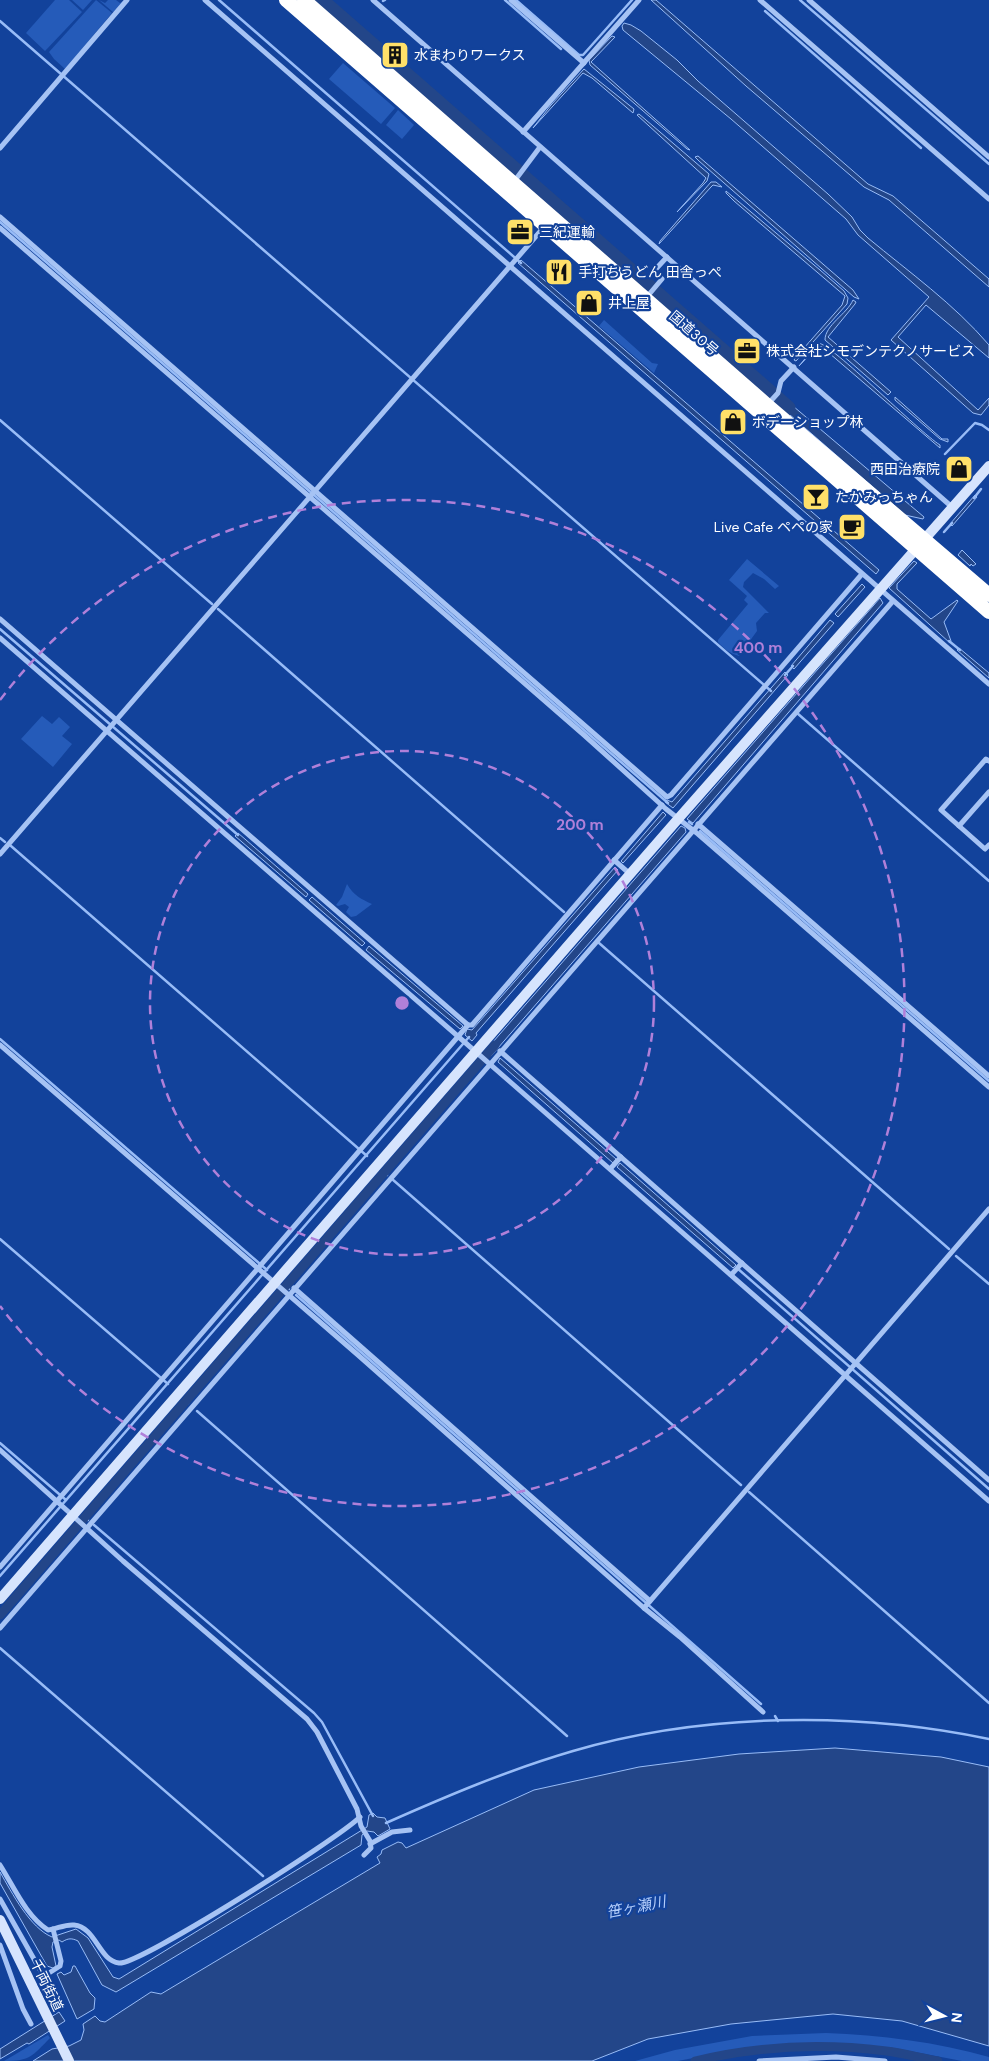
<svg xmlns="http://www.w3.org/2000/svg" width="989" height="2061" viewBox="0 0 989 2061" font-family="'DM Sans','Noto Sans JP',sans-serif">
<rect width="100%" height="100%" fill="#12429b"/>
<g fill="#255bb9">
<path d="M55 0H69L82 12 45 51 26 33Z"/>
<path d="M72 0H92L83 10Z"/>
<path d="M96 0 112 13 65 69 54 59 49 52Z"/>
<path d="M99 0 105 3 108 0H116L120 3 125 0 114 13Z"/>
<path d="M343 63 395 108 381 124 329 79Z"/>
<path d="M398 110 414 125 402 139 386 125Z"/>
<path d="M604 320 652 363 658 364 654 373 599 326Z"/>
<path d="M747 559 779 586 775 589 764 579 753 573 744 582 743 587 769 613H765L756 623 757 631 739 656C731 654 724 649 718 642V640L748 604 744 600 747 596 729 580Z"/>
<path d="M42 716 52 724 59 717 70 727 62 736 72 744 53 767 21 739Z"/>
<path d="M347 884C353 895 361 899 372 904L356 916 351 917 346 912 349 907 345 904 338 906 336 905 342 897Z"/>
<path d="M826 2033C881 2035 936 2042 989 2057V2061H962L894 2048 852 2044H813L739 2049 678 2061H635L675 2050 752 2036Z"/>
<path d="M48 2035 50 2038C32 2056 31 2061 4 2061Z"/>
</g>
<g fill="#234689" stroke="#98bcf7">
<path d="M651 0H656L868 184 893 196 989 279V287L889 200 864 187 746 86Z"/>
<path d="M624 23 631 25 641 31 677 60 698 81 828 194 852 217 860 230 868 238C909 272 954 304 989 345V358L926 305 898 337 978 410 989 398V405L981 415 973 413 891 340 929 297 858 235 846 219 731 119 623 30 622 26Z"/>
<path d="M612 36 615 37 591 62 690 150 687 149 590 65 589 60Z"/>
<path d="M584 69 634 109 633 113 592 78 583 73 533 128 551 105Z"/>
<path d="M639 114 709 174 707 181 677 212 703 183 706 178 637 115Z"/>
<path d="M698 156 853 290 859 299 854 297 699 161 695 157Z"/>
<path d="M711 182H716L722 187 713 185 711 187 659 244 660 241Z"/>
<path d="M726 191 820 270 844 291 848 298 847 304 796 361 794 360 796 357 842 305 845 296 734 201 726 193Z"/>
<path d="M521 260 879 570 876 574 518 263Z"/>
<path d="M853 300 856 302 855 304 828 337 891 392 888 395 825 340C825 325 847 314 853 300Z"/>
<path d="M818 343C831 343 919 432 940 445V448L822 347 818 346 799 366Z"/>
<path d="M780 395 924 517 923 519 905 515 774 401Z"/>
<path d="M895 397 942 439H948V442L940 439 895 400Z"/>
<path d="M975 495 977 497 952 526 950 524Z"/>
<path d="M962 550 976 564 973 566 971 564 970 566 958 555Z"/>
<path d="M914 561 917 563 897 584V589L931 619 957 600 958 601 944 622 951 641 950 643 889 588Z"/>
<path d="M862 584 865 587 838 617 835 614Z"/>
<path d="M880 598 883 603 693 823 687 819Z"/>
<path d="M830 620 834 623 794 669 791 666Z"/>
<path d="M959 648 989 673V678L957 650Z"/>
<path d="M785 672 788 675 673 808 665 802 667 800 672 802Z"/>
<path d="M663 812 666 815 623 863 621 861Z"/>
<path d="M681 826 685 828 686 832 491 1056 486 1053V1050Z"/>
<path d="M238 833 308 894 306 897 235 836Z"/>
<path d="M615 867 618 870 476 1033 477 1035 472 1041 465 1035 467 1029 472 1030Z"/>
<path d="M312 897 365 943 362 946 309 900Z"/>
<path d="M369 946 463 1026 460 1029 366 950Z"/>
<path d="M500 1058 616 1159 613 1163 498 1062Z"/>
<path d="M620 1163 736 1265 733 1268 617 1167Z"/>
<path d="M835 1748 941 1757 989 1767V2046L902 2021 833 2014 731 2024 648 2039 592 2061H33L52 2049 69 2046 81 2040 84 2030 83 2024 95 2016 100 2021 105 2022 151 1992 161 1994 380 1863 377 1857 381 1854 382 1850 398 1842 402 1843 406 1848 534 1790 639 1767 739 1754Z"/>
<path d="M373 1813 377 1817 385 1818 390 1829 378 1836 374 1832 367 1831 362 1835 361 1845 116 1992 102 1985 78 1941C72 1938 68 1938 62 1942L59 1940 53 1942 52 1947 56 1966 53 1968 47 1966 0 1883V1872C12 1893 30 1928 52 1937L76 1929 88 1938 113 1977 119 1979 367 1827 369 1815Z"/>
<path d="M73 1966H75L90 1993 95 1998 94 2009 77 2019 57 1974 61 1972 64 1975 71 1972Z"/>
<path d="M59 2012 65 2021 29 2044 27 2043 0 2059V2049Z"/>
</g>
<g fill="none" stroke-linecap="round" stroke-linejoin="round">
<g stroke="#98bcf7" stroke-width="2.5">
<path d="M219 0 521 263"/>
<path d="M505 0 561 49"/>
<path d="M516 0 579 55H583L632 0"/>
<path d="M800 0 989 164"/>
<path d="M383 1 385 0"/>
<path d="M765 11 921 148"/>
<path d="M0 21 771 691"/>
<path d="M0 222 668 803"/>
<path d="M0 420 212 604"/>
<path d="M945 454 975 423 982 425 989 430"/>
<path d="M974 498 981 489"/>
<path d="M944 532 952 523"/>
<path d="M218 609 564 912"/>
<path d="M0 629 238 835"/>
<path d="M949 641 960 650"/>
<path d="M785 675 793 666"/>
<path d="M797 713 989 881"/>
<path d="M689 822 692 824"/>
<path d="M700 831 989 1081"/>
<path d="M0 838 5 842"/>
<path d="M11 846 367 1156"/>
<path d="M599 943 949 1249"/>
<path d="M0 1039 267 1270"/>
<path d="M385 1173 387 1175"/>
<path d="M392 1179 741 1485"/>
<path d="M0 1239 168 1384"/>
<path d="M956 1256 989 1284"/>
<path d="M737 1268 989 1489"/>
<path d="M285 1286 289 1289"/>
<path d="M296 1295 761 1704"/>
<path d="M185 1401 188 1403"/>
<path d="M197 1411 567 1736"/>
<path d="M0 1443 66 1500"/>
<path d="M749 1492 989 1703"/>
<path d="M85 1517 88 1520"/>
<path d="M94 1525 314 1713 322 1722 373 1816"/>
<path d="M0 1576 469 1037"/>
<path d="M0 1648 263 1876"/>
<path d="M775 1716 778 1721"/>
<path d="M386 1823C447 1796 508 1770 573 1751 703 1713 856 1711 989 1739"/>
</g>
<g stroke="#234689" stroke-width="9">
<path d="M0 1615 495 1045"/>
<path d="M695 2061C757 2046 823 2043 886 2051 903 2053 921 2058 938 2061"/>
</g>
<path stroke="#234689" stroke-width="15" d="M321 0 788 408"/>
<g stroke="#a6c3f4" stroke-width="5">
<path d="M205 0 989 684"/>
<path d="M373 0 952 507"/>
<path d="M511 0 584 63"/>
<path d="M760 0 989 199"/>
<path d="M809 0 989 157"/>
<path d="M523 132 639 0"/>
<path d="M0 148 127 0"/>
<path d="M513 183 540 147"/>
<path d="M0 217 667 797 671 795 862 574"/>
<path d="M0 228 584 735 666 809 698 834 989 1087"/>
<path d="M646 298 662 279 654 271 667 257"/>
<path d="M768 404 778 393 781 381 794 367"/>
<path d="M0 619 468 1025H472L662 805"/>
<path d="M0 638 476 1052 989 1501"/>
<path d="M989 761 986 759 941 810 985 849 989 845"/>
<path d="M698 824 989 1076"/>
<path d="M959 826 989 792"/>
<path d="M0 854 544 227"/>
<path d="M614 860 630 874"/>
<path d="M0 1045 358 1355 644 1608 680 1637 763 1712"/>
<path d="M500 1051 989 1480"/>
<path d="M610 1169 621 1157"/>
<path d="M731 1275 742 1263"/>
<path d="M294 1288 650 1601"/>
<path d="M0 1450 123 1561 307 1719 317 1732 357 1809 361 1826 370 1841 371 1848 364 1855"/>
<path d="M0 1567 468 1025"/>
<path d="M644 1608 989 1209"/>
<path d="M0 1628 893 601"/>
<path d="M370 1844 392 1832 410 1830"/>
<path d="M0 1865C14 1887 26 1916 48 1930 57 1929 65 1924 74 1925 96 1927 99 1961 119 1963 139 1965 338 1839 360 1817"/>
<path d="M0 1899 43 1975 49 1973 60 1966 61 1961 53 1929"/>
<path d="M0 1945 23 2009 31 2024"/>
<path d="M759 2061 836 2057 885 2061"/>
</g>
<g stroke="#d6e4fd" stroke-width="10">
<path d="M0 1599 678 819 989 466"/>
<path d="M0 1920 69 2061"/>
</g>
<g stroke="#fff" stroke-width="14">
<path d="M286 0 989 612"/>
<path d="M304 0 767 405 989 595"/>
</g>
</g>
<g fill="none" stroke="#b080d9" stroke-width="2.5" stroke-dasharray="9 6">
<circle cx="402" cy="1003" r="252"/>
<path d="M0 700A503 503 0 1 1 0 1306"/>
</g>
<defs>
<symbol id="building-square" viewBox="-11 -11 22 22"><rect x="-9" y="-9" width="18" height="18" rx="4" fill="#ffe069" stroke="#12429b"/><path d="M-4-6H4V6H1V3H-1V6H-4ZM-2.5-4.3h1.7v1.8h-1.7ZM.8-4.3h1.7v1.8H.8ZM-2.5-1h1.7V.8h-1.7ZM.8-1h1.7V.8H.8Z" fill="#111"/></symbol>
<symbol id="office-square" viewBox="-11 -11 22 22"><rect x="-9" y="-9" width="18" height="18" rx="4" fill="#ffe069" stroke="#12429b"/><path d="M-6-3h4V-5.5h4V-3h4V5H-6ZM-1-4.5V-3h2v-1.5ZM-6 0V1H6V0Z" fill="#111"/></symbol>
<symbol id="restaurant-square" viewBox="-11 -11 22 22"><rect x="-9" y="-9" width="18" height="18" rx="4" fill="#ffe069" stroke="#12429b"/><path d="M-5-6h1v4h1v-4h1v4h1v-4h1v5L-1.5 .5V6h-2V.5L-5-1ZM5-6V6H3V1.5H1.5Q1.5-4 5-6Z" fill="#111"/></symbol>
<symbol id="shop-square" viewBox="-11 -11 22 22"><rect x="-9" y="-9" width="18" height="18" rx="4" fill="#ffe069" stroke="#12429b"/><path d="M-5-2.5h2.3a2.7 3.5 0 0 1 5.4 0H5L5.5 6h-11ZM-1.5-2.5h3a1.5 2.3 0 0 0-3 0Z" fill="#111"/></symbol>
<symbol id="bar-square" viewBox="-11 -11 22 22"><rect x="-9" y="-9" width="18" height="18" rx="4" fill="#ffe069" stroke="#12429b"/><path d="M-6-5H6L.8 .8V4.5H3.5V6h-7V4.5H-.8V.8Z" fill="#111"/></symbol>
<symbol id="cafe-square" viewBox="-11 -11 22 22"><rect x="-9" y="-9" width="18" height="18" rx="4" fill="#ffe069" stroke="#12429b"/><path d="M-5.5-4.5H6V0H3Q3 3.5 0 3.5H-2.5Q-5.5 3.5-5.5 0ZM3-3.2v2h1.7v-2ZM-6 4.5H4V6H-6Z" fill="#111"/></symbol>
</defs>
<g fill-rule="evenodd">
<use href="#building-square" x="379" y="39" width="32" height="32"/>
<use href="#office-square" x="504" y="216" width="32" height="32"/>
<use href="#restaurant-square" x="543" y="256" width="32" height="32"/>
<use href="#shop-square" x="573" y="287" width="32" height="32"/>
<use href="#office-square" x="731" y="335" width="32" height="32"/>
<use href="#shop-square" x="717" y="406" width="32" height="32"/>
<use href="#shop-square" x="943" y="453" width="32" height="32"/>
<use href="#bar-square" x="800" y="481" width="32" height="32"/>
<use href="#cafe-square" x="836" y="511" width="32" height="32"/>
</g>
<g text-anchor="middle" stroke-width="4.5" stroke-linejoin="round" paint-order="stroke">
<g font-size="14" fill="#fff" stroke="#12429b" text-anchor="start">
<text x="414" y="60">水まわりワークス</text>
<text x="539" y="237">三紀運輸</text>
<text x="578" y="277">手打ちうどん 田舎っぺ</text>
<text x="608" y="308">井上屋</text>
<text x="766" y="356">株式会社シモデンテクノサービス</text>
<text x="752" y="427">ボデーショップ林</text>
<text x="940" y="474" text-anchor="end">西田治療院</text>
<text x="835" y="502">たかみっちゃん</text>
<text x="833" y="532" text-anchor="end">Live Cafe ペペの家</text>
</g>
<g font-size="14" fill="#fff" stroke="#12429b">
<text transform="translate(694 333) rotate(41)" y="5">国道30号</text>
<text transform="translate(47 1985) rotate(64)" y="5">千両街道</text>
</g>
<g font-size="15" font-style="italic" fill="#b3cdfa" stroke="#12429b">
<text transform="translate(636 1907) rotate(-11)" y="5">笹ヶ瀬川</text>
</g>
</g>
<circle cx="402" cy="1003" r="8" fill="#b080d9" stroke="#12429b" stroke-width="2.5"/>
<g font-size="15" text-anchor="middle" font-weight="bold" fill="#b080d9" stroke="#12429b" stroke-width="4.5" stroke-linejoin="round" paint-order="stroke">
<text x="758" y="653">400 m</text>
<text x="580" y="830">200 m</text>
</g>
<g transform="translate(944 2016) rotate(97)" stroke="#12429b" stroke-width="4" paint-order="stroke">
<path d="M0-4L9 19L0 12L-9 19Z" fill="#ffffff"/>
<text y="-8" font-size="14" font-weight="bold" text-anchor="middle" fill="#ffffff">N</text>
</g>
</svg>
